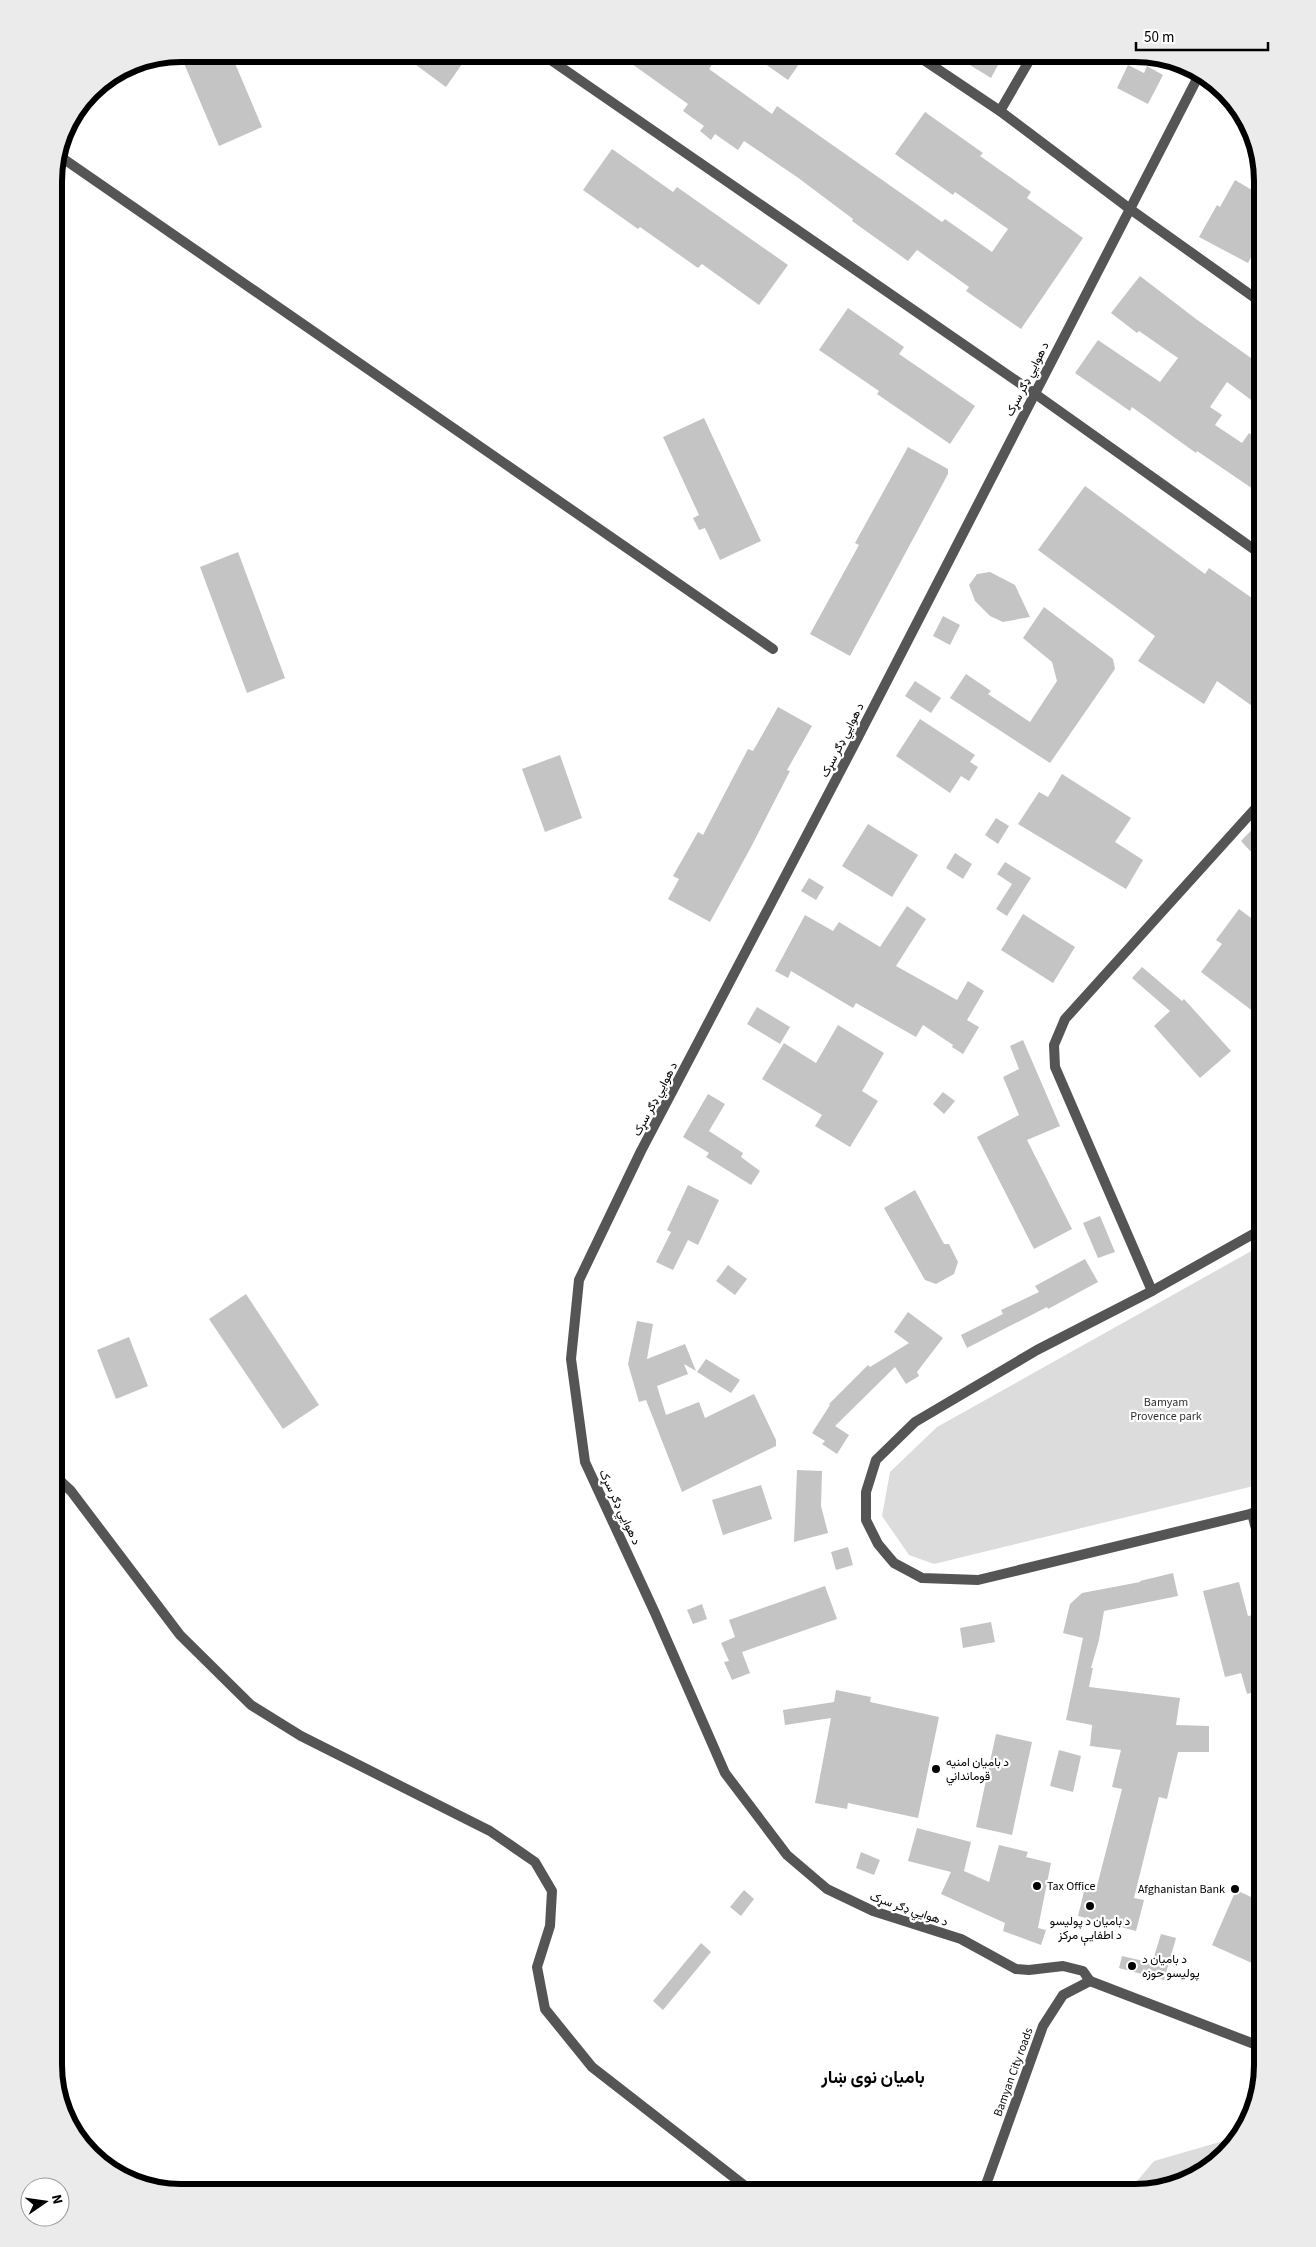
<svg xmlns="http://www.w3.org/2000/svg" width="1316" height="2247" viewBox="0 0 1316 2247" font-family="'Source Sans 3',Vazirmatn,sans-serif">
<rect width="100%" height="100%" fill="#fff"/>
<g fill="#dcdcdc">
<path d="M1262 1245V1484L934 1564 909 1555 882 1516 890 1472 937 1427Z"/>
<path d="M1237 2137 1239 2138 1191 2180 1127 2193 1154 2161Z"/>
</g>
<g fill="#c4c4c4">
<path d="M180 54H231L262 127 219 146Z"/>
<path d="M418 54H469L446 87 412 62Z"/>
<path d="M618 54H702L714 62 709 69 772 114 777 106 942 222 945 219 992 252 1008 229 955 192 953 195 895 154 925 112 983 153 980 156 1031 192 1027 198 1083 238 1021 329 966 291 969 287 917 250 908 261 852 221 853 219 797 177 744 141 738 150 715 134 711 140 700 131 704 126 683 111 688 104Z"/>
<path d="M751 54H806L788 80Z"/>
<path d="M952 54H1004L991 78Z"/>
<path d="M1128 65 1144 73 1147 66 1163 75 1148 104 1117 88Z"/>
<path d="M612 149 673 192 677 187 788 265 759 305 702 264 698 268 640 227 638 229 583 190Z"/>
<path d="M1235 180 1262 196V237L1248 263 1199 237 1217 205 1220 207Z"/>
<path d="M1140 276 1196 319 1251 358 1262 343V408L1227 382 1210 407 1222 415 1215 425 1242 443 1249 433 1262 442V495L1197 451 1196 453 1132 407 1130 411 1075 373 1098 340 1160 382 1178 358 1139 331 1137 333 1111 313Z"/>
<path d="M848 308 904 347 899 354 975 406 950 444 877 394 879 391 819 350Z"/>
<path d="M704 418 761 541 720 560 705 528 699 530 693 518 699 515 663 437Z"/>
<path d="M908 447 948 469V474L850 656 810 634 859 545 855 543Z"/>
<path d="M1085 486 1205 574 1209 568 1262 605V713L1217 681 1204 704 1138 661 1155 636 1038 550Z"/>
<path d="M238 552 285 678 247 693 200 567Z"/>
<path d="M990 572 1015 585 1030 617 1003 622 990 616 975 601 969 585 977 574Z"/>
<path d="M1044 607 1113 659 1115 669 1050 763 950 698 966 674 991 691 988 694 1030 722 1057 681 1052 662 1023 638Z"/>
<path d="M943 616 960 625 950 645 933 636Z"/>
<path d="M915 681 941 698 931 713 905 696Z"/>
<path d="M778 707 812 726 787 770 790 771 750 849 710 922 668 899 679 879 673 876 698 832 703 835 748 749 753 751Z"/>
<path d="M920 719 975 755 970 762 978 767 969 781 961 776 950 793 896 756Z"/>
<path d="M560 755 582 818 545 832 522 769Z"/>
<path d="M1062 774 1131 818 1115 842 1143 860 1126 889 1018 824 1039 792 1048 797Z"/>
<path d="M996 818 1009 826 998 844 985 835Z"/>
<path d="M1262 819V845L1253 854 1241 841Z"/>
<path d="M868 824 918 855 892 897 842 866Z"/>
<path d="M955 853 972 864 963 879 946 868Z"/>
<path d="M1005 862 1031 878 1007 916 996 909 1012 884 997 874Z"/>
<path d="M809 878 824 887 816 900 801 891Z"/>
<path d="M907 906 926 919 896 966 957 1000 968 981 984 991 967 1020 979 1027 963 1054 952 1047 953 1045 923 1025 916 1037 856 1003 853 1008 791 971 788 978 775 971 805 915 833 931 839 922 880 947Z"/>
<path d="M1239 909 1262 926V1018L1201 972 1222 944 1216 940Z"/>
<path d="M1023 914 1075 947 1053 983 1001 950Z"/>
<path d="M1142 967 1182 1001 1184 999 1231 1051 1200 1078 1154 1026 1170 1011 1132 978Z"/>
<path d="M757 1007 790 1027 780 1044 747 1024Z"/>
<path d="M838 1025 884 1053 862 1091 878 1101 850 1147 815 1126 822 1115 762 1079 784 1043 816 1063Z"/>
<path d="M1023 1040 1060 1126 1027 1140 1072 1229 1034 1249 977 1137 1019 1115 1003 1077 1019 1069 1010 1046Z"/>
<path d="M943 1092 955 1101 944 1114 933 1104Z"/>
<path d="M708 1094 725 1104 709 1131 743 1153 741 1157 760 1171 751 1185 706 1157 709 1153 683 1137Z"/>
<path d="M688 1185 719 1200 698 1245 688 1240 673 1270 656 1262 671 1232 667 1230Z"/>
<path d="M915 1190 944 1244H949L958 1262 954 1274 936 1284 925 1280 884 1208Z"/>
<path d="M1100 1216 1115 1252 1098 1258 1083 1223Z"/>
<path d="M1085 1259 1098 1282 1048 1309 1047 1307 967 1348 961 1335 1003 1314 1001 1310 1039 1292 1035 1286Z"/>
<path d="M728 1265 747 1279 735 1295 716 1281Z"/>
<path d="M246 1294 319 1405 283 1429 209 1319Z"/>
<path d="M908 1312 943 1338 917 1372 919 1376 906 1384 895 1367 835 1426 849 1435 837 1454 822 1444 825 1441 812 1433 830 1405 829 1404 868 1365 870 1367 909 1343 894 1332Z"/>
<path d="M637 1321 653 1324 647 1359 685 1344 696 1371 684 1364 688 1374 657 1386 666 1415 699 1402 705 1418 754 1394 776 1440V1446L682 1492 646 1400 639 1402 628 1364Z"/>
<path d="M129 1337 148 1386 116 1399 97 1350Z"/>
<path d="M706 1359 740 1380 731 1393 697 1372Z"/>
<path d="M797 1470 822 1471 821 1506 828 1533 794 1542Z"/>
<path d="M761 1485 772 1519 723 1535 712 1500Z"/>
<path d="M848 1547 853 1565 836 1570 831 1552Z"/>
<path d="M1173 1573 1178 1596 1104 1611 1099 1640 1091 1668H1093L1089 1687 1180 1698 1176 1725 1209 1726V1752H1178L1167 1799 1159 1797 1134 1898 1144 1900 1136 1931 1078 1916 1086 1883 1097 1886 1122 1789 1112 1787 1121 1750 1090 1746 1092 1725 1066 1720 1083 1638 1063 1633 1070 1604 1082 1593 1140 1582V1581Z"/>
<path d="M1239 1582 1248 1616 1254 1615 1259 1634 1253 1636 1262 1673V1690L1247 1694 1241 1673 1225 1677 1203 1591Z"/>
<path d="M825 1586 837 1619 742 1652 750 1673 732 1680 724 1662 729 1661 721 1643 735 1637 729 1620Z"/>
<path d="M702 1604 707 1619 693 1624 687 1610Z"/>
<path d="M991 1622 995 1642 963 1648 960 1628Z"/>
<path d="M836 1690 871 1697 870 1702 939 1717 918 1818 848 1803 847 1809 815 1803 831 1718 785 1725 783 1710 834 1702Z"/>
<path d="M996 1734 1032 1742 1012 1835 976 1827Z"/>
<path d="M1059 1750 1081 1756 1073 1792 1050 1786Z"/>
<path d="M917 1828 971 1842 964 1871 989 1882 999 1845 1028 1852 1026 1857 1051 1863 1038 1928 1046 1930 1041 1945 1003 1931 1005 1923 941 1894 951 1872 908 1861Z"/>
<path d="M861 1852 880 1860 874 1875 856 1868Z"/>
<path d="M744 1890 754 1899 741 1916 730 1907Z"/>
<path d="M1236 1890 1262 1902V1946L1254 1964 1212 1945Z"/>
<path d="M1161 1934 1176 1938 1164 1980 1119 1968 1122 1956 1152 1963Z"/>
<path d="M701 1943 711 1952 663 2010 653 2001Z"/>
</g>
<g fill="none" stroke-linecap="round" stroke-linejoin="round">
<g stroke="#555" stroke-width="10">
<path d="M542 54 1034 393 1262 555"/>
<path d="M915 54 1000 111 1130 209 1262 303"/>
<path d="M1000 111 1033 54"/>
<path d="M58 155 773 649"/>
<path d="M1253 296 1262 280"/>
<path d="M1152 1291 1055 1067 1054 1045 1065 1019 1262 801"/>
<path d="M54 1475 71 1491 180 1635 251 1705 301 1736 490 1831 535 1862 552 1891 550 1926 537 1967 545 2009 592 2067 754 2193"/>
<path d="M1262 1511 978 1580 922 1578 894 1563 878 1544 866 1520V1492L876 1460 915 1422 1037 1350 1152 1291 1262 1229"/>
<path d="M1252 1513 1262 1553"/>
<path d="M1090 1981 1083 1971 1063 1966 1029 1970 1016 1969 961 1939 873 1911 827 1889 787 1855 725 1773 655 1613 585 1462 571 1359 579 1280 641 1151 853 747 1200 73"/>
</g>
<path stroke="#555" stroke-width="10" d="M983 2193 1043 2026 1063 1995 1090 1981 1262 2047"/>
</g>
<g fill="#000" stroke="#fff" stroke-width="2">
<circle cx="936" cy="1769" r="5"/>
<circle cx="1037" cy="1886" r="5"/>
<circle cx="1235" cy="1889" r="5"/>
<circle cx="1090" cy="1906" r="5"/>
<circle cx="1132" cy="1966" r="5"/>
</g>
<g text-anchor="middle" stroke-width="4.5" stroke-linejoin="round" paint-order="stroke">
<g font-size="12" fill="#000" stroke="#fff">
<text transform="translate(1027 379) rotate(-63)" y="4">د هوايي ډګر سړک</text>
<text transform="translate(842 740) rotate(-63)" y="4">د هوايي ډګر سړک</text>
<text transform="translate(655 1099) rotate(-62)" y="4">د هوايي ډګر سړک</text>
<text transform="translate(620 1507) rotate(65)" y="4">د هوايي ډګر سړک</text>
<text transform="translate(909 1909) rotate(19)" y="4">د هوايي ډګر سړک</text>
<text transform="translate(1013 2072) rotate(-70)" y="4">Bamyan City roads</text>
</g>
<g font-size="12" fill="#333" stroke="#fff">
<text x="1166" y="1406">Bamyam<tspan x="1166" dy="14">Provence park</tspan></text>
</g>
<g font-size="12" fill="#000" stroke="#fff" text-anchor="start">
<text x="946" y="1766">د بامیان امنیه<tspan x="946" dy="14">قومانداني</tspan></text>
<text x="1047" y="1890">Tax Office</text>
<text x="1225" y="1893" text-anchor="end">Afghanistan Bank</text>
<text x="1090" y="1925" text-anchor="middle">د بامیان د پولیسو<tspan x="1090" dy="14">د اطفايې مرکز</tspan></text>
<text x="1142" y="1963">د بامیان د<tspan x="1142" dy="14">پولیسو حوزه</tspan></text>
</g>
<g font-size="18" font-weight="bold" fill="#000" stroke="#fff">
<text x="873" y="2083">باميان نوی ښار</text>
</g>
</g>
<path d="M0 0H1316V2247H0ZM181 62H1135A119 119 0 0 1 1254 181V2065A119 119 0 0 1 1135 2184H181A119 119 0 0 1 62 2065V181A119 119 0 0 1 181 62Z" fill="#ebebeb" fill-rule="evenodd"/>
<path fill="none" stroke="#000" stroke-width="6" d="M181 62H1135A119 119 0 0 1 1254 181V2065A119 119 0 0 1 1135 2184H181A119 119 0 0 1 62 2065V181A119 119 0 0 1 181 62Z"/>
<g transform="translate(45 2202) rotate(77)"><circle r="24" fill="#ffffff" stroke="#999999"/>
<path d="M0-4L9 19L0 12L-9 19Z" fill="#000000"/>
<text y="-8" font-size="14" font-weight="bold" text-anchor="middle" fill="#000000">N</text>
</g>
<path d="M1136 42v8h132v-8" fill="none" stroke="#000000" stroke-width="2.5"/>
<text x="1144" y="42" font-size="15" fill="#000000" stroke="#ffffff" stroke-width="4" paint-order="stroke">50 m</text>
</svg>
